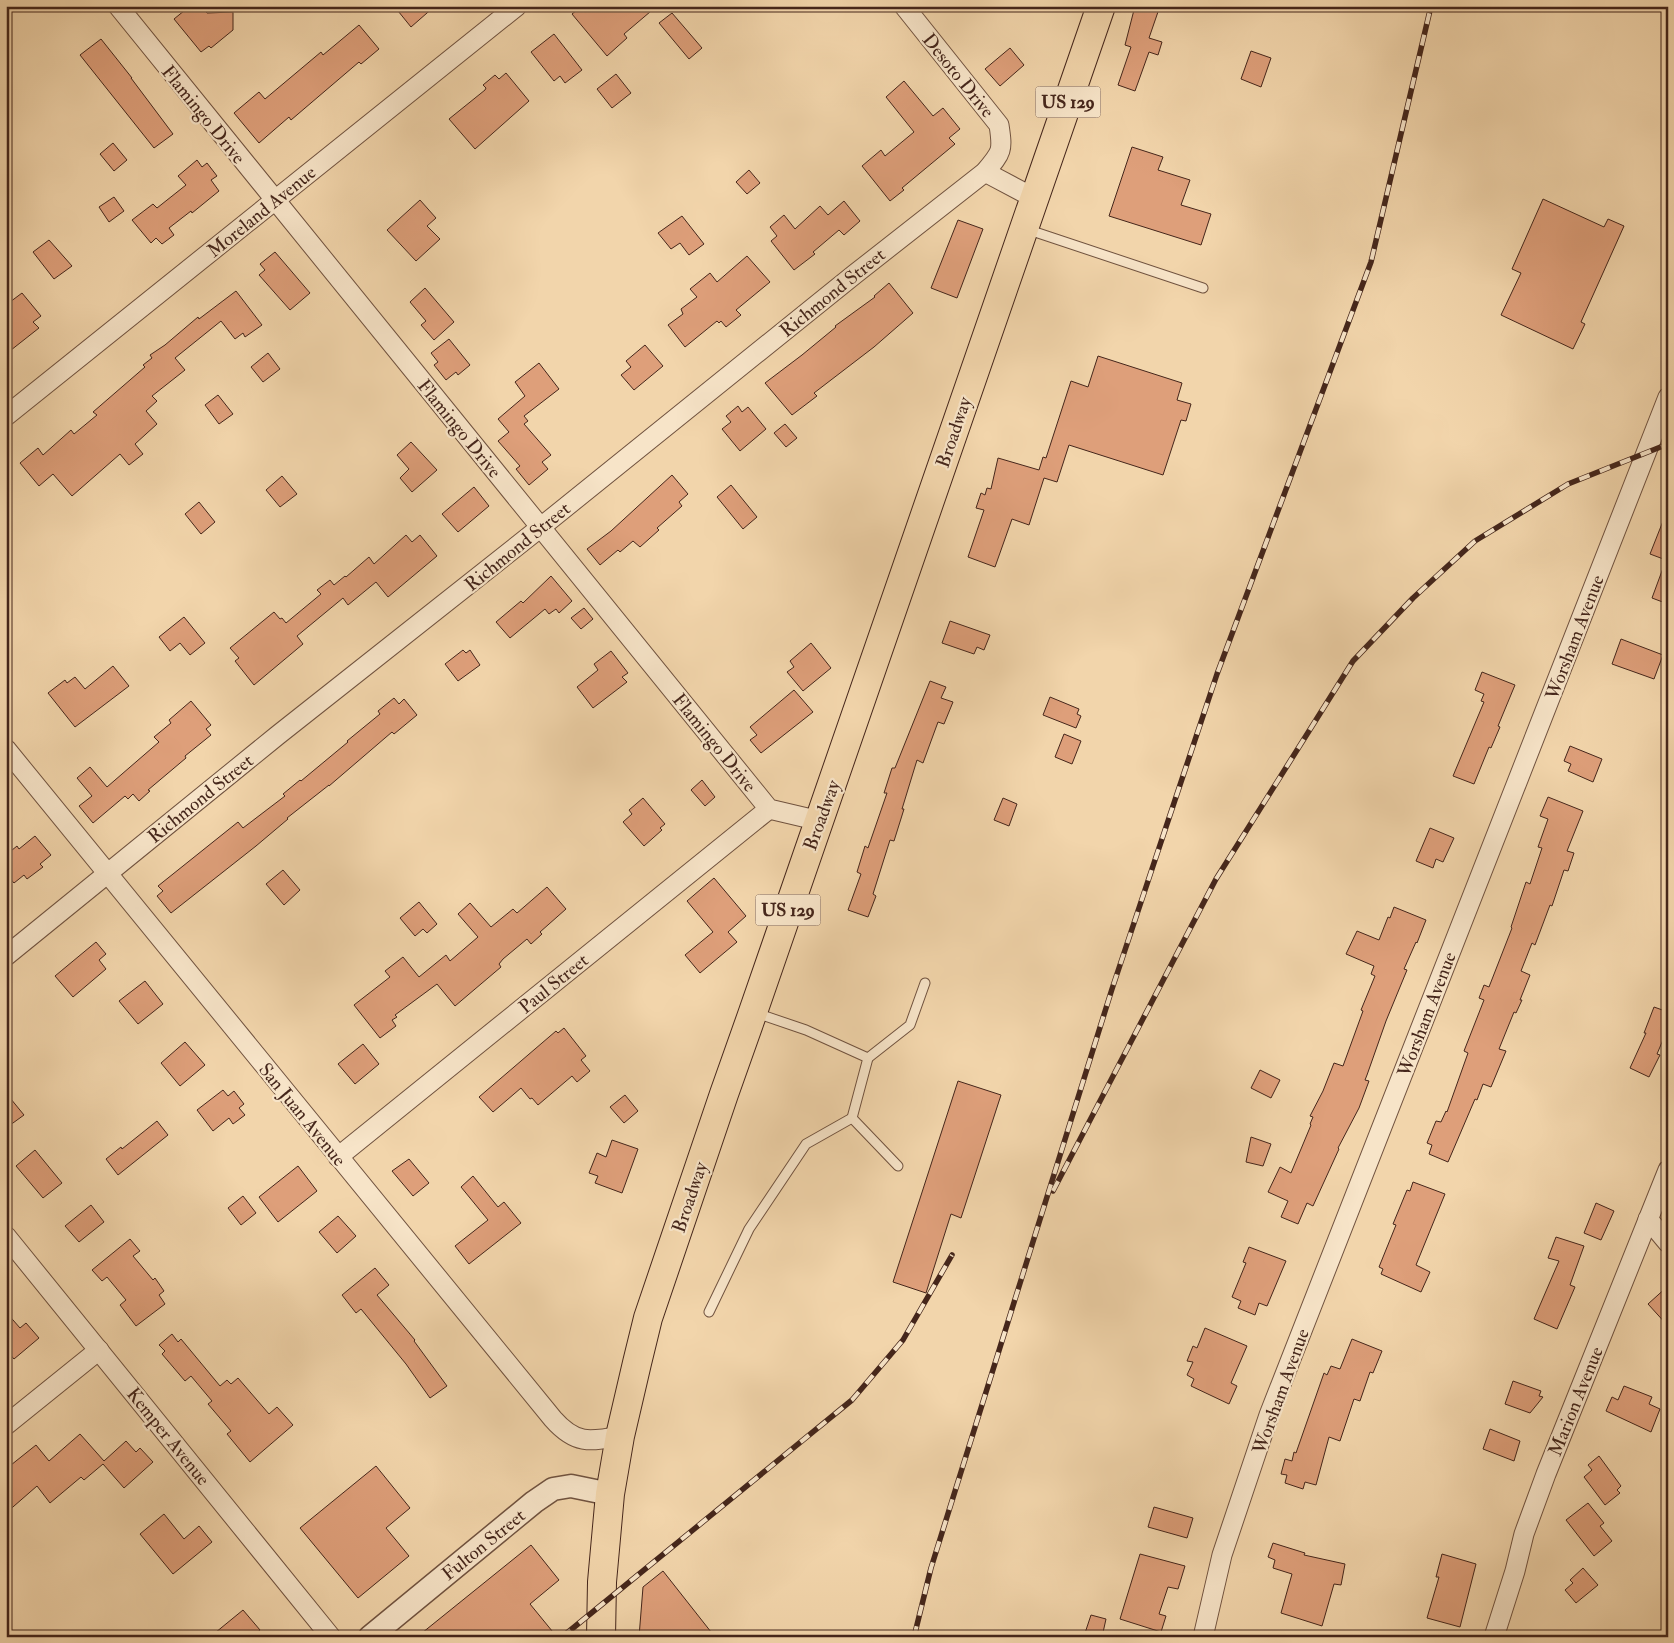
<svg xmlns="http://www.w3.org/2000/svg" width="1674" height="1643" viewBox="0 0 1674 1643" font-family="'IM FELL Double Pica',serif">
<rect width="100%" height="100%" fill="#f2d5ab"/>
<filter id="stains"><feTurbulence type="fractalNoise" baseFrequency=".004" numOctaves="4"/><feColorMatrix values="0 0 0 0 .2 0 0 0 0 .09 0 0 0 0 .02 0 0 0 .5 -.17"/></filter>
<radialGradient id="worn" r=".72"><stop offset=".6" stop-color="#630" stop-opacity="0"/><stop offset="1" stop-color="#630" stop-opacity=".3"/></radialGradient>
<g fill="#de9f7a" stroke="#45261b">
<path d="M190 6H201L207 13 233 12V30L211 48 209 46 201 52 174 19Z"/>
<path d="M394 6H435L411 27Z"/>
<path d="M582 6H657L624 34 627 38 607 56 572 14Z"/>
<path d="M1135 6H1160L1149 38 1162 42 1158 55 1149 52 1135 91 1118 85 1131 47 1125 45Z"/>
<path d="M672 13 702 48 689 59 659 23Z"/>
<path d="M359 25 379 49 361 64 359 62 291 120 289 117 259 143 234 113 259 92 265 99 321 52 323 55Z"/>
<path d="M554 34 582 70 565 83 560 76 554 81 531 52Z"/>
<path d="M101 39 132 78H131L173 134 154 148 80 55Z"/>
<path d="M1010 48 1024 65 1000 86 985 69Z"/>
<path d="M1251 51 1271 58 1261 87 1241 79Z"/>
<path d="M506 73 529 101 475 149 449 119 485 90 486 88 483 85 495 75 499 79Z"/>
<path d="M616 74 631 93 612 108 597 89Z"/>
<path d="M904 81 933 116 943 108 960 129 949 138 955 144 902 188 904 190 890 201 862 166 881 150 885 156 914 132 886 97Z"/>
<path d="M113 143 127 160 114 171 100 154Z"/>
<path d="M1132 147 1163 157 1158 170 1190 180 1181 205 1211 214 1201 245 1109 216Z"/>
<path d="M197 160 202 167 207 163 217 176 211 180 219 191 192 213 191 211 169 228 174 235 162 244 156 238 151 243 132 220 153 204 157 208 186 185 178 176Z"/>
<path d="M749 170 760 183 747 194 736 182Z"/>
<path d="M114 197 124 211 109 222 99 207Z"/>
<path d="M1543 199 1604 227 1608 219 1624 226 1581 322 1585 324 1573 349 1501 315 1521 273 1512 269Z"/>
<path d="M420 200 436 218 427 226 440 239 416 261 387 230Z"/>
<path d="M844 201 860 221 844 235 839 230 813 252 815 254 794 270 771 241 777 236 770 227 784 215 795 229 820 206 828 215Z"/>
<path d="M682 216 704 244 689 255 680 243 671 249 658 233Z"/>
<path d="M958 220 983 229 957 298 931 288Z"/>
<path d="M49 240 72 266 54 279 33 252Z"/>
<path d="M275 252 310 293 290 310 259 275 265 270 260 264Z"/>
<path d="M747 256 770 282 736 310 741 315 726 327 721 321 719 323 717 321 685 347 668 325 683 314 681 309 697 297 690 289 710 273 717 282Z"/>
<path d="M889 283 913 313 874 347 814 393 817 396 792 415 765 383 802 355 836 327 835 326 875 297 874 296Z"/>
<path d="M425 288 454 322 434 340 421 325 426 321 410 302Z"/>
<path d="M236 291 262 325 245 337 243 333 235 339 221 321 175 358 185 370 152 396 157 401 146 411 157 424 135 444 143 454 129 465 120 454 72 496 53 474 39 486 20 463 38 448 43 455 71 430 74 434 97 415 93 412 145 367 143 365 152 358 150 355 165 345 198 317 199 319Z"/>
<path d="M22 293 41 316 33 322 39 328 6 354V305Z"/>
<path d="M449 339 470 365 458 375 456 372 446 380 434 365 438 362 431 353Z"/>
<path d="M645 345 663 366 634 390 621 375 631 367 626 361Z"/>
<path d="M268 353 280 369 263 382 251 367Z"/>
<path d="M1098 356 1182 383 1177 400 1191 404 1186 421 1181 420 1163 475 1069 445 1057 482 1044 478 1029 525 1012 519 995 567 968 557 984 510 976 508 981 493 985 495 987 488 991 489 998 458 1039 470 1043 457 1046 458 1071 381 1088 387Z"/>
<path d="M539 363 559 389 524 416 528 421 524 424 551 455 542 462 548 469 529 485 516 469 520 466 498 441 509 432 498 419 525 396 515 382Z"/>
<path d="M218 395 233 414 219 424 205 405Z"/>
<path d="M738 406 742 412 748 407 766 429 740 451 722 429 731 422 726 416Z"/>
<path d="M785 424 797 438 786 447 774 433Z"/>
<path d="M411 442 437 470 412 492 400 478 409 469 397 455Z"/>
<path d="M672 475 688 494 679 502 682 506 657 528 659 530 640 547 633 541 620 552 618 550 600 565 587 549 611 531Z"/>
<path d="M282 476 297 494 280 507 266 490Z"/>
<path d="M731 485 757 517 743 529 717 497Z"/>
<path d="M474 487 489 506 458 532 442 514Z"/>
<path d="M199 502 215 522 201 534 185 514Z"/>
<path d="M1667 511H1668V604L1652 598 1666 560 1650 554Z"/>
<path d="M406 535 412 542 420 535 437 556 388 597 376 582 348 605 343 598 297 636 303 644 254 685 235 661 239 658 230 648 274 612 280 619 282 618 286 623 321 594 317 590 330 580 334 585 345 576 346 577 369 557 374 564Z"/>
<path d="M551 576 572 601 559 613 556 609 549 614 545 609 510 638 496 622 521 601 523 603Z"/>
<path d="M584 608 593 619 581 629 571 618Z"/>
<path d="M184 617 205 643 190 655 180 643 170 651 159 637Z"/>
<path d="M950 621 990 635 984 650 977 647 974 654 942 643Z"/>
<path d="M1621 639 1663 655 1654 679 1612 664Z"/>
<path d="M811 643 831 668 803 691 787 672 794 667 790 661Z"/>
<path d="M463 650 466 653 470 650 480 665 458 681 445 664Z"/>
<path d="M611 651 628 673 622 677 627 682 593 708 577 687 598 670 594 664Z"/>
<path d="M113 666 129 686 75 727 48 693 65 680 67 683 75 677 85 689Z"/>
<path d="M1482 672 1515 685 1498 726 1500 727 1491 748 1489 747 1474 784 1453 776 1484 702 1481 701 1484 694 1475 690Z"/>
<path d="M930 681 946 687 941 698 953 702 944 724 938 722 923 763 917 760 902 809H904L894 841 890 840 873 894 876 896 868 917 848 910 861 874 857 872 865 846 868 848 887 793H884L892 768H895Z"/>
<path d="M794 690 813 712 761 753 750 740 757 735 750 727Z"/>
<path d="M1050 697 1079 709 1077 714 1081 716 1076 728 1043 715Z"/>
<path d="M394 698 399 704 404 699 417 715 394 734 392 732 329 786V785L287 818 288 819 256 846 171 913 157 896 163 891 158 886 238 822 243 828 285 796 283 794 300 780 301 781 348 742 347 741 380 714 378 711Z"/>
<path d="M191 701 211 725 206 729 211 735 185 756 186 758 148 790 150 791 139 801 133 794 128 799 125 796 93 823 79 806 92 796 77 778 90 767 107 787 159 742 154 737 171 723 169 720Z"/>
<path d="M1064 734 1081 741 1072 764 1055 757Z"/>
<path d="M1570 746 1602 759 1593 782 1568 771 1571 764 1564 761Z"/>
<path d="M702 780 715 797 705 806 691 790Z"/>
<path d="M1548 797 1583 811 1567 851 1574 853 1568 871 1564 870 1552 906 1550 905 1535 945 1532 943 1521 971 1530 975 1520 1000H1522L1516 1013 1514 1012 1499 1049 1506 1051 1491 1087 1483 1084 1477 1100 1475 1099 1448 1162 1429 1154 1432 1145 1427 1143 1436 1121 1441 1122 1446 1111 1447 1112 1468 1053 1464 1051 1484 1000 1479 998 1484 985 1489 987 1512 928 1511 927 1526 882 1530 884 1542 848 1538 847 1548 819 1540 816Z"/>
<path d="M643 798 665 824 660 828 662 830 644 846 623 822 632 814 629 810Z"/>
<path d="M1003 798 1017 804 1009 826 994 820Z"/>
<path d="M1430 828 1454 838 1443 862 1436 859 1433 868 1416 861Z"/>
<path d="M35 836 51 855 40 864 43 867 27 879 24 875 14 883 6 874V855L17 846 19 849Z"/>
<path d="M283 870 300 890 284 905 266 884Z"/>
<path d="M714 878 746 916 728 932 737 942 700 973 685 955 713 932 687 901Z"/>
<path d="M547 887 566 909 540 932 542 934 531 944 527 939 503 959 499 964 501 967 455 1006 437 984 395 1015 397 1017 392 1020 396 1026 380 1038 354 1005 390 977 385 971 403 957 419 977 446 955 450 961 478 937 458 914 470 903 491 927 513 909 517 913Z"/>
<path d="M419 902 437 924 427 933 423 929 415 936 400 918Z"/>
<path d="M1394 907 1426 920 1417 943 1416 942 1404 969 1407 970 1386 1021 1367 1075 1365 1080 1369 1081 1359 1108 1338 1148 1339 1149 1313 1206 1307 1203 1298 1224 1281 1217 1288 1201 1268 1192 1280 1167 1291 1173 1311 1125 1310 1124 1313 1117 1310 1116 1323 1091 1334 1063 1343 1066 1363 1011 1361 1010 1375 976 1371 974 1374 966 1346 954 1357 931 1379 940 1388 917 1390 918Z"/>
<path d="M96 942 106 954 99 960 106 969 73 997 55 976Z"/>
<path d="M145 981 163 1004 138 1024 119 1001Z"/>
<path d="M1654 1007 1668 1012V1028L1657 1054 1660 1055 1649 1077 1630 1068 1646 1033H1644Z"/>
<path d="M564 1028 586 1056 581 1060 590 1071 577 1082 572 1076 538 1105 532 1098 530 1099 521 1088 493 1112 479 1097 556 1031 558 1033Z"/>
<path d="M185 1042 205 1065 180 1086 161 1063Z"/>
<path d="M363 1044 379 1064 355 1084 338 1064Z"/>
<path d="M1260 1070 1280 1080 1271 1098 1251 1088Z"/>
<path d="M958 1081 1001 1095 961 1218 951 1214 926 1293 893 1282Z"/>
<path d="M223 1090 228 1096 234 1091 244 1104 239 1108 245 1115 233 1124 229 1118 213 1131 197 1110Z"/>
<path d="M6 1093 24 1115 6 1128Z"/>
<path d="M625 1095 638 1111 624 1123 610 1107Z"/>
<path d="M157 1121 168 1135 118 1175 106 1159 121 1147 122 1149Z"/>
<path d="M1251 1137 1271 1144 1263 1166 1246 1162Z"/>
<path d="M612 1140 638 1149 622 1193 595 1183 598 1176 589 1173 597 1153 606 1157Z"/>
<path d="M35 1150 62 1183 43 1198 16 1166Z"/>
<path d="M409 1159 429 1183 413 1196 392 1171Z"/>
<path d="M298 1166 317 1191 278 1222 259 1197Z"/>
<path d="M473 1176 498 1207 504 1202 521 1223 469 1264 455 1246 488 1220 461 1187Z"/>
<path d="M1413 1182 1445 1194 1416 1265 1430 1272 1421 1292 1381 1274 1383 1269 1379 1267 1396 1225 1393 1224 1407 1190 1410 1191Z"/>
<path d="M243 1196 256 1213 241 1225 228 1208Z"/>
<path d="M1596 1203 1614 1211 1601 1240 1584 1233Z"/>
<path d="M91 1205 104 1222 79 1242 65 1226Z"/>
<path d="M338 1216 356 1236 337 1253 319 1232Z"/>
<path d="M1556 1237 1584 1246 1570 1285 1575 1287 1557 1329 1534 1319 1559 1261 1548 1258Z"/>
<path d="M130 1239 140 1251 133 1256 153 1280 155 1278 164 1291 159 1295 165 1304 136 1326 120 1305 126 1300 107 1277 102 1281 92 1270Z"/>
<path d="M1249 1247 1286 1261 1267 1306 1259 1303 1255 1315 1238 1308 1241 1301 1232 1297 1246 1263 1243 1262Z"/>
<path d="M375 1268 389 1285 377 1295 415 1340 414 1341 447 1386 430 1398 406 1364 361 1309 356 1313 342 1295Z"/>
<path d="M1668 1286V1326L1648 1304Z"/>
<path d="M6 1312 20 1328 26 1323 39 1338 14 1359 6 1350Z"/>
<path d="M1205 1328 1247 1346 1231 1383 1237 1386 1229 1404 1191 1386 1194 1379 1187 1375 1193 1362 1187 1361 1193 1346 1197 1348Z"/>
<path d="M172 1334 178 1342 181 1339 220 1386 227 1380 231 1384 238 1378 269 1414 277 1407 293 1425 250 1462 227 1434 231 1431 208 1404 212 1401 191 1376 185 1381 162 1354 165 1351 159 1345Z"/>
<path d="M1352 1339 1382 1351 1373 1373 1370 1372 1360 1401 1354 1399 1340 1441 1329 1437 1316 1485 1305 1482 1303 1489 1285 1483 1287 1475 1281 1474 1285 1459 1292 1461 1294 1452 1296 1453 1324 1373 1327 1375 1331 1366 1340 1369Z"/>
<path d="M1513 1381 1541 1391 1539 1396 1543 1397 1530 1413 1505 1404Z"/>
<path d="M1624 1386 1652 1397 1649 1404 1660 1409 1651 1432 1606 1411 1612 1397 1618 1400Z"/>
<path d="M1490 1429 1520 1441 1514 1461 1483 1449Z"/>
<path d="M80 1434 104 1461 126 1441 136 1452 140 1448 153 1462 124 1488 103 1464 84 1480 81 1477 50 1503 37 1486 6 1513V1469L36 1445 49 1461Z"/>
<path d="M1599 1456 1621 1486 1617 1490 1620 1493 1605 1505 1584 1477 1592 1470 1588 1465Z"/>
<path d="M376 1466 410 1508 386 1528 409 1556 358 1598 300 1528Z"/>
<path d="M1588 1503 1604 1523 1600 1526 1612 1541 1594 1556 1566 1520Z"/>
<path d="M1154 1507 1193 1518 1187 1538 1148 1527Z"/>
<path d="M164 1514 184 1539 199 1526 212 1542 173 1574 140 1534Z"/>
<path d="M1273 1543 1305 1553 1304 1555 1345 1564 1341 1585 1334 1584 1322 1626 1281 1613 1292 1574 1273 1568 1275 1560 1268 1557Z"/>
<path d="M531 1545 559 1580 530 1604 557 1637H417Z"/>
<path d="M1140 1554 1185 1566 1178 1589 1168 1587 1159 1614 1166 1616 1161 1632 1120 1619Z"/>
<path d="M1442 1554 1476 1564 1460 1627 1427 1618 1439 1577H1436Z"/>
<path d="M1583 1568 1598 1585 1576 1603 1565 1590 1573 1583 1570 1580Z"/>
<path d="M663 1571 715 1637H639L643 1587Z"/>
<path d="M243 1610 260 1630 252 1637H210Z"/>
<path d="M1091 1615 1106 1619 1102 1637 1085 1633Z"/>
</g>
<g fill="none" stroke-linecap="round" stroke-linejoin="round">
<defs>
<g id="service">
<path d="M1026 229 1203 288"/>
<path d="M756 1013 806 1030 868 1058 852 1118 898 1166"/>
<path d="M868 1058 910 1025 925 983"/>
<path d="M709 1312 749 1229 806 1144 852 1118"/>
</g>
<g id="minor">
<path d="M118 6 769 809 820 821"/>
<path d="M985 172 1034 198"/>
<path d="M6 416 517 6"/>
<path d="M6 749 553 1419C575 1444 589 1442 620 1436"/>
<path d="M6 956 278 735 541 527 855 274 985 172C1002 152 1003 151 999 125L904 6"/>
<path d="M338 1157 769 809"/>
<path d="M1648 1219 1668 1243"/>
<path d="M6 1236 331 1637"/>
<path d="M6 1425 99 1350"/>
<path d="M1203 1637 1222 1555 1269 1415 1668 397"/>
<path d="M1494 1637 1515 1571 1524 1534 1546 1474 1668 1170"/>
</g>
<path id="tertiary" d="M370 1637 534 1502 553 1489 571 1486 610 1494"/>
<path id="primary" d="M601 1637 602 1582 610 1494 620 1436 637 1363 648 1318 724 1094 753 1012 1101 6"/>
</defs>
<use href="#service" stroke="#70523f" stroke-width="11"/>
<use href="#minor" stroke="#70523f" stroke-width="21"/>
<use href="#tertiary" stroke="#70523f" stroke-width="25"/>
<use href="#primary" stroke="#45261b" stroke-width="30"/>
<use href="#service" stroke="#f7e4c8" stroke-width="9"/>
<use href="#minor" stroke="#f7e4c8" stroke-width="19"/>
<use href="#tertiary" stroke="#f7e4c8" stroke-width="22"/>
<use href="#primary" stroke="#f2d5ab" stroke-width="28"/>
<defs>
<g id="rail">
<path d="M1053 1191 1216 879 1353 661 1413 598 1475 541 1568 484 1668 444"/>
<path d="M562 1637 852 1400 903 1340 952 1255"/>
<path d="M914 1637 931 1568 1112 989 1217 674 1371 262 1431 6"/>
</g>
</defs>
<use href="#rail" stroke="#45261b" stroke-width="5.5"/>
<use href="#rail" stroke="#f7e4c8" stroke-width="4" stroke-dasharray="11" stroke-linecap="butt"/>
</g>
<g text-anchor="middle" stroke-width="4.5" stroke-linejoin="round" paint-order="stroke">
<g fill="#f7e4c8" stroke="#7a5f4f" stroke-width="1">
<rect x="1035.5" y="86.5" width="65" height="31" rx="4"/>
<rect x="755.5" y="894.5" width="65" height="31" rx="4"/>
</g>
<g font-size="18" font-weight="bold" fill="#45261b">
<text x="1068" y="108">US 129</text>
<text x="788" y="916">US 129</text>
</g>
<g font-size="19" fill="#45261b" stroke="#f7e4c8">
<text transform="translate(959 75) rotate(51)" y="7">Desoto Drive</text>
<text transform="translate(204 114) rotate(51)" y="7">Flamingo Drive</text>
<text transform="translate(261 211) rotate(-39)" y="7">Moreland Avenue</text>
<text transform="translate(832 292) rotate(-39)" y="7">Richmond Street</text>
<text transform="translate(460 428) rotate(51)" y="7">Flamingo Drive</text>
<text transform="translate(953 432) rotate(-71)" y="7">Broadway</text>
<text transform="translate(517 546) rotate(-39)" y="7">Richmond Street</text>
<text transform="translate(1574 637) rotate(-69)" y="7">Worsham Avenue</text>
<text transform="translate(715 742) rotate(51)" y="7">Flamingo Drive</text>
<text transform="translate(200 798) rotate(-39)" y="7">Richmond Street</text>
<text transform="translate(821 815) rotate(-70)" y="7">Broadway</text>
<text transform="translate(553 983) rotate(-39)" y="7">Paul Street</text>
<text transform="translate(1426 1014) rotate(-69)" y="7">Worsham Avenue</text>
<text transform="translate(303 1114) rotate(51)" y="7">San Juan Avenue</text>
<text transform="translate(689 1197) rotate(-71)" y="7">Broadway</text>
<text transform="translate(1280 1391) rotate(-70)" y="7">Worsham Avenue</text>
<text transform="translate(1575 1401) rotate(-68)" y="7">Marion Avenue</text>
<text transform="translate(169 1436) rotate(51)" y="7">Kemper Avenue</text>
<text transform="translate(483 1544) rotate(-39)" y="7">Fulton Street</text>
</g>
</g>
<rect width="1674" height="1643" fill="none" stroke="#f2d5ab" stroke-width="25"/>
<rect x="8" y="8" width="1659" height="1628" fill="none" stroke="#45261b" stroke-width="2.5"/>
<rect x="12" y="12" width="1649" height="1618" fill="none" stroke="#45261b"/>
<rect width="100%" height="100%" filter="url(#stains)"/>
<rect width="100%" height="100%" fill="url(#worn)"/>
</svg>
